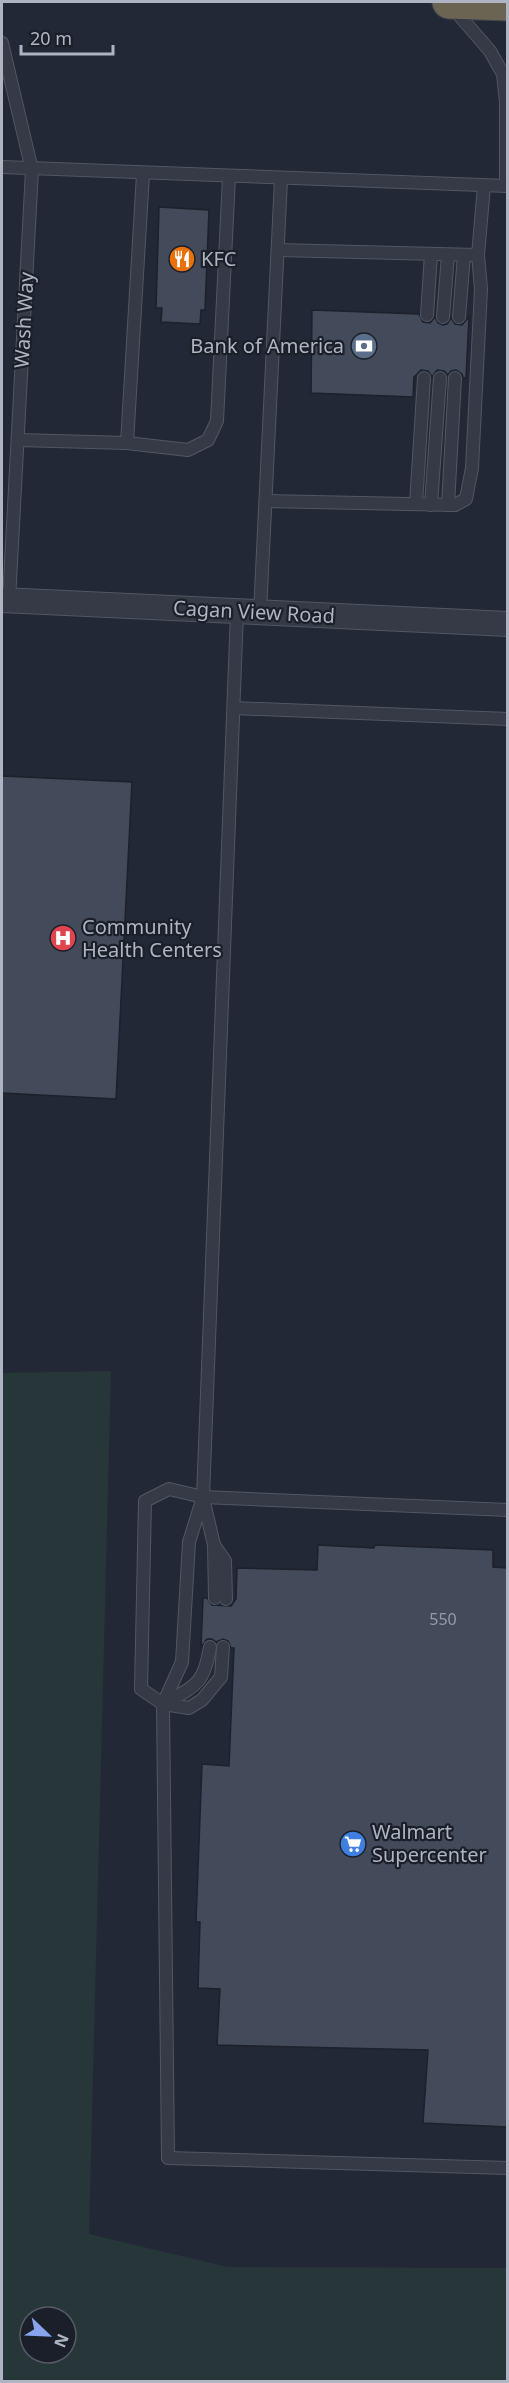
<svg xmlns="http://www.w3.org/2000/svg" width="509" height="2383" viewBox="0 0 509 2383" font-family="'Noto Sans',sans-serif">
<rect width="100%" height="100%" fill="#222835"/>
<path fill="#263639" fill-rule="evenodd" d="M111 1371 89 2234 228 2267 507 2268V2381H2V1373ZM30 2317H66V2353H30Z"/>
<g fill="#434a5a" stroke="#1c212c" stroke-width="1.5">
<path d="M159 207 209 210 205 310H201L200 324 161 322 162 308H156Z"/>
<path d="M312 310 419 314 423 322 430 323 435 317 438 323 443 325 447 324 451 318 455 324 462 325 469 317 466 378H463L462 374 456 370 451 371 448 375 444 371 437 370 432 377 428 371 421 370 414 377 413 397 311 393Z"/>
<path d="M2 776 132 782 116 1099 2 1093Z"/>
<path d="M318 1545 374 1548 375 1545 493 1550V1567L507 1568V2127L423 2123 428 2050 217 2045 220 1989 198 1988 200 1922H196L202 1764 229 1766 234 1648H231L228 1641 223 1639 216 1642 212 1639H207L201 1647 203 1598H207L212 1605 231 1606 236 1599 237 1568 317 1570Z"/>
</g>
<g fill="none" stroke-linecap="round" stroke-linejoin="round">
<defs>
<g id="lane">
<path d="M452 7 490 51 503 74 506 102V186"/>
<path d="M2 43 32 170 9 600"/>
<path d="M2 167 508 186"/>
<path d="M278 250 478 255"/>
<path d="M427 315 431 254"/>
<path d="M443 317 448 255"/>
<path d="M459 317 464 255"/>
<path d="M18 440 127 443 143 174"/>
<path d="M127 443 188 450 208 440 217 421 229 177"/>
<path d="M266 501 455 505 466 499 472 468 481 289 478 255 484 186"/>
<path d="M416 504 424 378"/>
<path d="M431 505 440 378"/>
<path d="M448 505 455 378"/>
<path d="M237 612 203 1497 189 1542 182 1662 163 1704 168 2158 508 2168"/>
<path d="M260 613 281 179"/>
<path d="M234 708 508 719"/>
<path d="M203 1498 214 1545 225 1561 226 1599"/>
<path d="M214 1545 215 1598"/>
<path d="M223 1647 221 1677 202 1700 189 1708 163 1704 141 1689 145 1501 169 1489 203 1497 508 1510"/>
<path d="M163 1704C195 1686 204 1685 210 1647"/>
</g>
<path id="street" d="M2 600 508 624"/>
<path id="highway" d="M449 2 508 4"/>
</defs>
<use href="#lane" stroke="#525763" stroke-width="14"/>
<use href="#street" stroke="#525763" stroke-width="26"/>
<use href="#highway" stroke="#3f4450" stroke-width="35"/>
<use href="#lane" stroke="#353a46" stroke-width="12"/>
<use href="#street" stroke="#353a46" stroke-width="24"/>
<use href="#highway" stroke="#6b6453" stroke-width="33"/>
</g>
<defs>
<symbol id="restaurant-disc" viewBox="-11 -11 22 22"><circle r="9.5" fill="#e8710a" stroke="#1a1f2a"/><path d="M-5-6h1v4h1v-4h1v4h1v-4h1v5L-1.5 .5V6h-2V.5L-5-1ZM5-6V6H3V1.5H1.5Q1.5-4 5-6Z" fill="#fff"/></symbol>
<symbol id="bank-disc" viewBox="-11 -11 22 22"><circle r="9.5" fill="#5c6f8a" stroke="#1a1f2a"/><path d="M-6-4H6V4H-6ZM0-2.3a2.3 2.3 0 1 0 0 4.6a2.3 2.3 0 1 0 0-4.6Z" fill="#fff"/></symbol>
<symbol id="hospital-disc" viewBox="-11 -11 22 22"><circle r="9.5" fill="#e0444e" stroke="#1a1f2a"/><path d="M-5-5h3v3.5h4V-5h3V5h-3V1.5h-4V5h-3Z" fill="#fff"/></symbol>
<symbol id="supermarket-disc" viewBox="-11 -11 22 22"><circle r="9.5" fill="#3f7fe0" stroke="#1a1f2a"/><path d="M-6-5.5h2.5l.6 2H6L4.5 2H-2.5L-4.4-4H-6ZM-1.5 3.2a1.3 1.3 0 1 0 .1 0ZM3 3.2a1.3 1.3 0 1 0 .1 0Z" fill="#fff"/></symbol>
</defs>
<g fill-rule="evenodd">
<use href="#restaurant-disc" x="167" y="244" width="30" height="30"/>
<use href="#bank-disc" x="349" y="331" width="30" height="30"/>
<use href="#hospital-disc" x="48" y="923" width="30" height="30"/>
<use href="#supermarket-disc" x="338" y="1829" width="30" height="30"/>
</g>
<g text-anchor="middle" stroke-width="4.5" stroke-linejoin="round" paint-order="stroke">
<g font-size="16" fill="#949aa8">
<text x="443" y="1625">550</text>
</g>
<g font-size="20" fill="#afb4c2" stroke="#1a1f2a" text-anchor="start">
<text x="201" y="266">KFC</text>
<text x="344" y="353" text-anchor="end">Bank of America</text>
<text x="82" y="934">Community<tspan x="82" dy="23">Health Centers</tspan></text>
<text x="372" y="1839">Walmart<tspan x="372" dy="23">Supercenter</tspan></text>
</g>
<g font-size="20" fill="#afb4c2" stroke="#1a1f2a">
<text transform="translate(24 320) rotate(-87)" y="7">Wash Way</text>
<text transform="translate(254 612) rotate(3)" y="7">Cagan View Road</text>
</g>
</g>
<rect width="509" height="2383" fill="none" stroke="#afb4c2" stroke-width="6"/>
<g transform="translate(48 2335) rotate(113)"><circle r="28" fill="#1a1f2a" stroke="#565b67" stroke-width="1.5"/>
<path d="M0-4.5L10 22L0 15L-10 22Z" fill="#89a4ee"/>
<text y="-9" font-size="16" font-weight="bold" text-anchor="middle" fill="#afb4c2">N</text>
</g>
<path d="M21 45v9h92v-9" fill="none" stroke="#afb4c2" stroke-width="3"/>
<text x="30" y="45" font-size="18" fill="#afb4c2" stroke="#1a1f2a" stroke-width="4.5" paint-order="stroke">20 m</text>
</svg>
